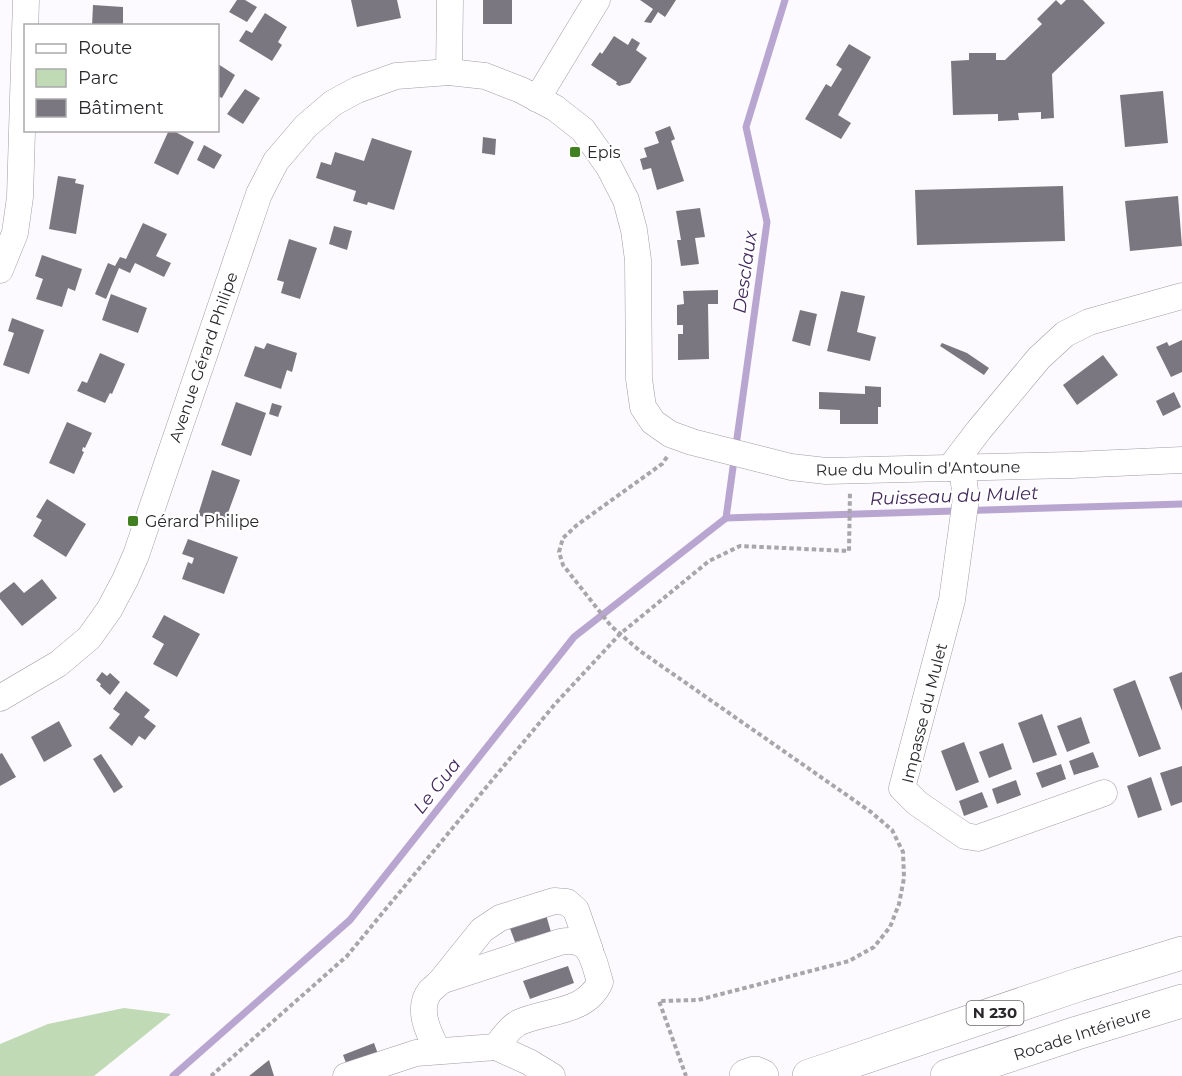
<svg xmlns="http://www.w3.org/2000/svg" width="1182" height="1076" viewBox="0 0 1182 1076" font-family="Montserrat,sans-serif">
<rect width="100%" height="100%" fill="#fcfafe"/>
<path fill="#c0dab6" d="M124 1008 171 1014 94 1076H0V1044L48 1024Z"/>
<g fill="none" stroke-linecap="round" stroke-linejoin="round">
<g stroke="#b8a6d0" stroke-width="7">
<path d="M726 518 767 222 746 127 785 0"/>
<path d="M726 518 1182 504"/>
<path d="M173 1076 350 920 574 637 726 518"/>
</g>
</g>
<g fill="#7b7781">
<path d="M237 0H245L257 7 247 22 229 12Z"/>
<path d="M351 0H397L401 18 357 27Z"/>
<rect x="483" y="0" width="29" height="24"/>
<path d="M640 0H676L665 17 658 12 651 23 644 22 653 9Z"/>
<path d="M1056 0 1061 5 1066 0H1083L1105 23 1052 74 1054 118 1041 119V112L1018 113 1019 120 998 121V114L953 115 951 61 969 60V53H996V60H1005L1042 24 1037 19Z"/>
<path d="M93 5 123 7V26H92Z"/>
<path d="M265 13 287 27 278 42 282 45 272 61 239 41 246 30 252 33Z"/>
<path d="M614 36 628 45 632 38 640 43 636 50 647 58 630 83 619 86 616 84 617 82 591 65 600 52 602 54Z"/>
<path d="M849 44 871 57 838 115 851 123 841 139 805 119 826 84 831 87 842 69 836 65Z"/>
<path d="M218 64 235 75 222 98 218 96Z"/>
<path d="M245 89 260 98 243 124 227 114Z"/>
<path d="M1163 91 1168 143 1125 147 1120 95Z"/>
<path d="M670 126 675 139 671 141 684 181 657 190 651 168 643 170 640 159 647 157 644 148 659 143 655 132Z"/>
<path d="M169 130H172L194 142 178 175 154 163Z"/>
<path d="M483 137 496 139 495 155 482 153Z"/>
<path d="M372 138 412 151 394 210 368 202 367 205 353 201 356 191 316 178 321 162 331 165 335 152 364 161Z"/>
<path d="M204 145 222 155 214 169 197 160Z"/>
<path d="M58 176 76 179 75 183 84 185 76 234 49 229Z"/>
<path d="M1063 186 1065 241 917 245 915 190Z"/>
<path d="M1178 196 1182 246 1130 251 1125 201Z"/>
<path d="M700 208 705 237 695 238 699 264 681 266 677 240H681L676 211Z"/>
<path d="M143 223 167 234 156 256 171 263 164 277 135 263 130 273 119 268 106 299 95 294 108 263 115 266 120 257 126 259Z"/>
<path d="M334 226 352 231 347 250 329 244Z"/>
<path d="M289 239 317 248 300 299 281 293 284 282 277 280Z"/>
<path d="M42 255 82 269 75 291 68 288 62 307 36 299 43 279 35 276Z"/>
<path d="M718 290V304H708L709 359 678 360V334H683V325H677V305L684 304 683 291Z"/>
<path d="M841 291 865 296 857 332 876 337 870 361 827 351Z"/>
<path d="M111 294 147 308 138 333 102 320Z"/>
<path d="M800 310 817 314 810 346 792 341Z"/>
<path d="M12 318 44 330 29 374 3 365 14 333 8 331Z"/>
<path d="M1182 340V372L1171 377 1156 347 1167 342 1169 346Z"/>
<path d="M267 343 297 353 292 372 287 370 281 389 244 376 255 346 264 349Z"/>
<path d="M942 343 967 353 989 368 984 375 940 346Z"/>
<path d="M100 353 125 364 112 394 110 393 105 403 77 391 82 381 87 383Z"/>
<path d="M1103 355 1118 375 1077 405 1063 385Z"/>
<path d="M865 386 881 387V407H878V424H840V410L819 409V392L865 394Z"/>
<path d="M1174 392 1181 407 1163 416 1156 401Z"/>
<path d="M236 402 266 413 251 456 221 445Z"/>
<path d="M272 403 282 406 278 417 269 414Z"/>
<path d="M67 422 92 433 85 448 83 447 82 451 84 452 74 474 49 463Z"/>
<path d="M212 470 240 480 228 513 239 517 235 528 198 515Z"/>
<path d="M47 499 86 524 66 557 33 536 42 520 36 517Z"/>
<path d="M188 539 238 557 224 594 182 579 188 562 192 564 194 558 182 554Z"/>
<path d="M42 579 57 598 22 626 0 599V593L14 582 24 593Z"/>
<path d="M164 615 200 634 177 677 153 664 164 644 152 637Z"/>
<path d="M102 672 107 676 110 673 120 682 110 695 100 686 101 684 96 680Z"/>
<path d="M1182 672V711L1169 677Z"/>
<path d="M1135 680 1161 749 1139 757 1113 689Z"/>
<path d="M126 691 150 710 144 717 156 726 145 740 139 736 132 746 109 728 120 714 113 709Z"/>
<path d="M1042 714 1057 755 1033 763 1018 723Z"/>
<path d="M1081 717 1090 743 1067 752 1057 726Z"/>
<path d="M59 721 72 746 44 762 31 737Z"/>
<path d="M964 742 979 782 956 791 941 751Z"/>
<path d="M1003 743 1012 769 989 778 979 752Z"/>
<path d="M1093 752 1099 767 1074 775 1069 761Z"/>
<path d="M2 753 16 777 0 786V754Z"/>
<path d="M101 754 123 787 114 793 93 759Z"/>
<path d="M1061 764 1066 779 1042 788 1036 773Z"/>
<path d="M1182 766V802L1171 806 1160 773Z"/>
<path d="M1151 777 1162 810 1138 818 1127 786Z"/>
<path d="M1016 780 1021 795 997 804 992 789Z"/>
<path d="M982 792 988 807 964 816 959 801Z"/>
<path d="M540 894 551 932 515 942 508 923Z"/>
<path d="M568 966 574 983 530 999 523 981Z"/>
<path d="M374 1043 386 1076H351L343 1055Z"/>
<path d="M269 1060 274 1076H249Z"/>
</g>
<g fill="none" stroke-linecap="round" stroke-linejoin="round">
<defs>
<g id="minor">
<path d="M449 72 450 0"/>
<path d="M537 99 597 0"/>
<path d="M0 270 15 233 20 197 26 0"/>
<path d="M950 468 979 430 1039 358 1065 334 1089 322 1182 296"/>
<path d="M962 468 966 498 952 600 902 788 917 803 965 836 978 838 1104 793"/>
<path d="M0 698 58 664 89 638 109 610 125 580 136 555 259 194 276 161 306 126 333 103 357 90 396 76 449 72 485 76 521 90 555 108 583 130 609 167 626 200 634 230 638 260 639 379 643 407 653 422 670 434 692 442 791 467 826 471 1072 465 1182 460"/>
<path d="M441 981 482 930 500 918 554 901 567 902 576 910 590 950"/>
<path d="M438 1051C429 1034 416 1009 430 991 433 988 437 985 441 981L560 942C591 936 593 959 600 982 586 1014 545 1010 518 1023 508 1029 502 1039 496 1047"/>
<path d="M346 1076 416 1053 496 1047 529 1062 552 1076"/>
</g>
<g id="highway">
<path d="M746 1076 755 1073 762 1076"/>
<path d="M809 1076 1078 985 1182 953"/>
<path d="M947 1076 1077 1033 1182 1001"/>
</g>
</defs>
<use href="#minor" stroke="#a09ca6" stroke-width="27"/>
<use href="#highway" stroke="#a09ca6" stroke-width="34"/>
<g stroke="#a8a6aa" stroke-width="4" stroke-dasharray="4.5 3" stroke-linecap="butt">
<path d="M667 457 662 464 577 525 563 538 559 552 563 565 611 626 640 651 871 812 892 830 903 852 904 878 899 904 890 927 874 947 849 961 698 1000 659 1001 686 1076"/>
<path d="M211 1076 347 956 555 704 620 634 709 561 740 546 849 551 850 491"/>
</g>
<use href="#minor" stroke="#fff" stroke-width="26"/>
<use href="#highway" stroke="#fff" stroke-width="33"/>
</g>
<g fill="#418020" stroke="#fff" stroke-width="2">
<rect x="569" y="146" width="12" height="12" rx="3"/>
<rect x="127" y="515" width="12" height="12" rx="3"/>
</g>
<g text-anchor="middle" stroke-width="4.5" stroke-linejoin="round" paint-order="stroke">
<rect fill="#fff" stroke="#6a686b" stroke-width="1.5" x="966.5" y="1001" width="57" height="24" rx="4.5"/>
<g font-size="15" font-weight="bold" fill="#2a282c">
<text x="995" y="1018">N 230</text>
</g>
<g font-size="16" fill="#2a282c" stroke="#fff" text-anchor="start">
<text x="587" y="158">Epis</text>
<text x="145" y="527">Gérard Philipe</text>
</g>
<g font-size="16" fill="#2a282c" stroke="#fff">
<text transform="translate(203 357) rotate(-71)" y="6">Avenue Gérard Philipe</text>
<text transform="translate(918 468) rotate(-1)" y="6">Rue du Moulin d'Antoune</text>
<text transform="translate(924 713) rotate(-76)" y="6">Impasse du Mulet</text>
<text transform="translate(1082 1033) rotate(-18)" y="6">Rocade Intérieure</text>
</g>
<g font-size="18" font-style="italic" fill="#43295e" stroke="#fff">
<text transform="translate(745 272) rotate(-82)" y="6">Desclaux</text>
<text transform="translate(954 496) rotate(-2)" y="6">Ruisseau du Mulet</text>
<text transform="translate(437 786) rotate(-52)" y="6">Le Gua</text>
</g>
</g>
<rect x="24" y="24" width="195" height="108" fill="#ffffff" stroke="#aaa9ab" stroke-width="1.5"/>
<rect x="36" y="44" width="30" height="9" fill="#ffffff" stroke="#aaa9ab" stroke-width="1.5"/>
<text x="78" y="54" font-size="18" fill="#2a282c">Route</text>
<rect x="36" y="69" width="30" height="18" fill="#c0dab6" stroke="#aaa9ab" stroke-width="1.5"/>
<text x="78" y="84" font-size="18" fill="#2a282c">Parc</text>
<rect x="36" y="99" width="30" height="18" fill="#7b7781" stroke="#aaa9ab" stroke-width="1.5"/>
<text x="78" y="114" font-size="18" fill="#2a282c">Bâtiment</text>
</svg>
